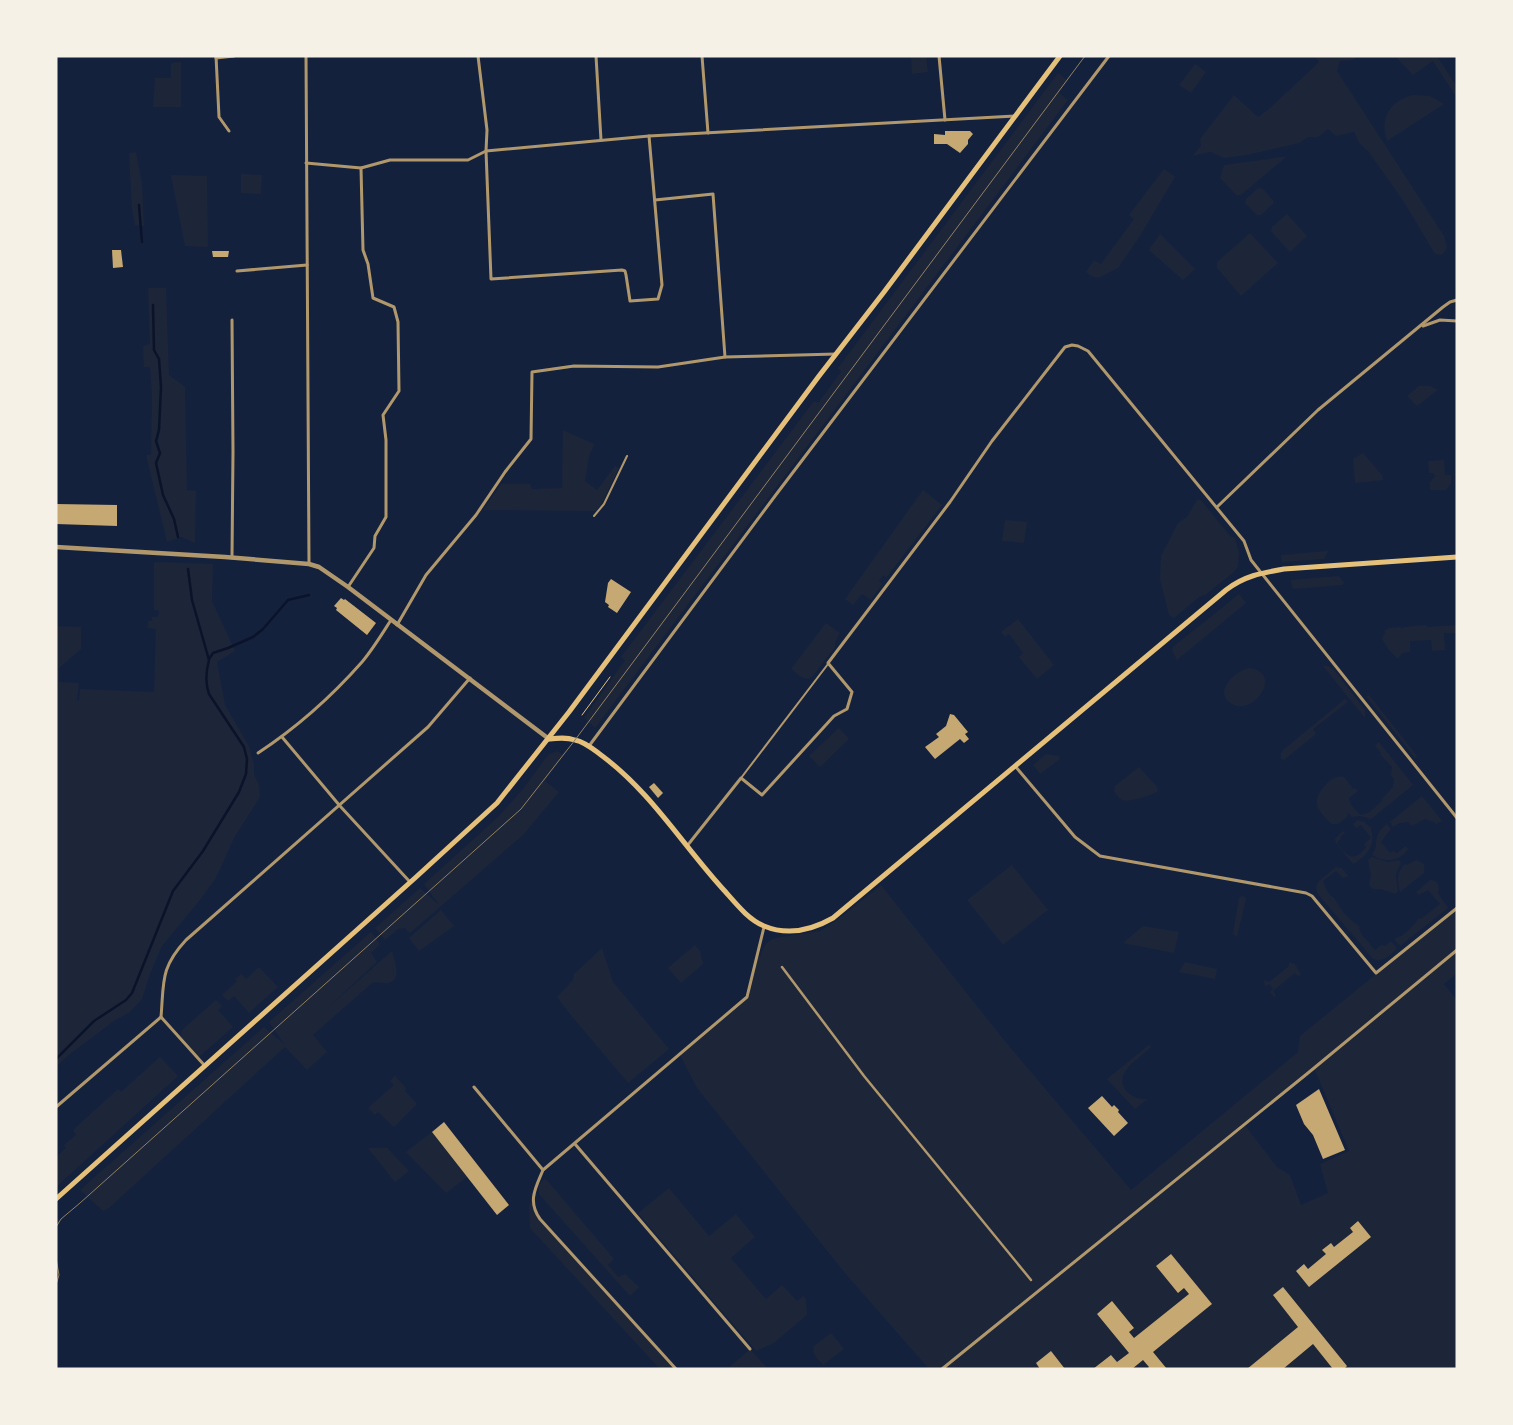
<svg xmlns="http://www.w3.org/2000/svg" width="1513" height="1425" viewBox="0 0 1513 1425" font-family="Lato,sans-serif">
<rect width="100%" height="100%" fill="#14213d"/>
<g fill="#1d2539" fill-rule="evenodd">
<path d="M911 56H926L928 72 912 74Z"/>
<path d="M1315 56H1358L1353 60 1340 61 1337 71 1444 236 1447 248 1442 255 1435 254 1404 202 1368 151 1359 143 1354 132 1336 136 1328 129 1318 137H1308L1299 143 1247 155 1224 158 1210 152 1192 156 1201 146 1200 139 1234 95 1258 117 1269 109 1319 62Z"/>
<path d="M1395 56H1437L1457 87V98L1433 61 1413 75Z"/>
<path d="M181 62V107H153L155 78H171V63Z"/>
<path d="M1195 64 1206 72 1191 93 1179 85Z"/>
<path d="M1058 73 1068 81 1059 93 1068 100 595 728 584 718 625 660 621 657 814 401 818 403 841 372 838 368Z"/>
<path d="M1413 95 1430 96 1444 104 1387 141C1379 118 1390 101 1413 95Z"/>
<path d="M136 152 142 183 144 226 135 225 132 209 129 153Z"/>
<path d="M1282 157H1286L1242 194 1237 196 1220 178 1224 165Z"/>
<path d="M1164 169 1175 177 1140 236 1118 268 1098 278 1091 276 1086 272 1094 260 1101 264 1134 219 1129 215Z"/>
<path d="M241 174 262 175 261 194 241 193Z"/>
<path d="M171 175 207 176 208 247 185 246Z"/>
<path d="M1258 188 1263 189 1273 200 1274 203 1261 215H1257L1245 203 1246 199Z"/>
<path d="M1287 214 1307 236 1290 252 1271 231 1272 227Z"/>
<path d="M1250 233 1278 263 1241 296 1217 268V262Z"/>
<path d="M1160 234 1195 269 1183 280 1149 250Z"/>
<path d="M148 288H166L169 375 185 387 187 490 196 491 195 543 181 537 167 542 146 455H151L152 395 150 367H144L143 346 150 344Z"/>
<path d="M1419 386H1430L1438 390 1417 406 1407 396Z"/>
<path d="M563 430 594 444 589 457 585 481 597 490 615 466 619 468 602 503 596 511 483 510 501 484H530L532 489 562 488Z"/>
<path d="M1363 453 1382 475 1383 480 1355 483 1353 459Z"/>
<path d="M1444 460 1445 475H1451V484L1446 490H1430V482L1435 476 1433 473H1429L1428 461Z"/>
<path d="M923 490 942 505 886 578 884 575 879 581 882 584 871 600 862 594 853 605 845 599Z"/>
<path d="M1197 500H1201L1230 536 1235 538 1239 553 1238 566 1234 572 1205 595 1199 597 1174 618 1169 615 1160 579 1161 556 1178 523 1187 517Z"/>
<path d="M1005 520 1027 522 1024 543 1002 541Z"/>
<path d="M1328 551 1324 559 1282 562 1281 555Z"/>
<path d="M154 562 213 564 212 601 235 651 217 662 225 705 249 746 254 765V774L259 785 260 797 234 838 216 878 200 900 162 946 150 974 142 999 130 1012 114 1021 70 1054 56 1067V626L81 627V649L59 668V682L79 683 77 701 79 700 80 689 154 692 156 629 148 628V621H152V617H158L159 610H154Z"/>
<path d="M1339 576 1344 583 1342 585 1294 589 1292 587 1291 580Z"/>
<path d="M1239 594 1246 603 1177 660 1172 650 1173 647Z"/>
<path d="M1018 619 1054 665 1037 679 1019 657 1023 653 1009 634 1005 637 1001 632Z"/>
<path d="M826 623 840 633 835 642V647L813 676C805 683 798 674 791 669Z"/>
<path d="M1427 625V627L1457 625V633H1444L1445 650 1432 651 1431 640 1410 641V652L1402 653 1398 659 1389 650 1382 639 1385 632 1384 631 1389 628 1401 627 1402 629 1404 627Z"/>
<path d="M1323 666H1328L1334 670 1365 710V718Z"/>
<path d="M1249 668C1284 672 1254 717 1232 704 1212 692 1235 671 1249 668Z"/>
<path d="M1369 695 1417 756 1415 758 1366 696Z"/>
<path d="M1345 699 1348 702 1313 729 1316 734 1284 760 1281 759V753L1283 750Z"/>
<path d="M839 728 849 739 820 767 809 756Z"/>
<path d="M1379 742 1413 785 1371 819 1360 816 1352 817 1348 813 1347 814 1348 816 1338 824H1332C1327 820 1319 812 1317 805 1315 793 1332 773 1344 777L1352 787 1351 789 1355 788 1358 791 1349 798C1349 804 1357 812 1361 815L1370 812 1383 800 1382 799 1393 787 1394 779 1391 775 1392 767 1380 754 1381 753 1375 746Z"/>
<path d="M557 751 564 755 545 781 559 792 524 834 410 933 405 928 398 929 385 940 375 928 420 888 439 905 424 884 498 817 523 789 548 755Z"/>
<path d="M1046 754 1059 756 1060 759 1040 774 1033 765Z"/>
<path d="M1139 767 1157 787 1158 791C1153 795 1128 803 1122 800 1119 798 1116 794 1114 791L1115 786Z"/>
<path d="M1422 796 1442 821 1436 824 1434 822 1425 819 1412 826 1408 822 1400 823 1393 827 1390 822Z"/>
<path d="M1358 820 1364 822 1371 828C1376 846 1367 856 1353 864L1336 843 1335 839 1343 831 1345 833 1340 837 1341 838 1337 843C1349 858 1353 863 1366 847L1364 844 1371 838 1361 825 1356 828 1353 824Z"/>
<path d="M1387 824 1391 829 1381 842 1390 853 1393 851 1397 853 1406 846 1408 849C1399 862 1386 863 1372 855 1381 841 1370 838 1387 824Z"/>
<path d="M1372 857 1388 862 1399 860 1401 863 1396 874 1398 891 1395 894 1381 889H1373L1369 885 1371 875 1368 860Z"/>
<path d="M1416 860 1424 864V873L1400 892C1397 881 1396 872 1405 864L1407 865Z"/>
<path d="M1012 865 1048 910 1003 945 967 900Z"/>
<path d="M1336 867 1342 868 1348 876 1343 878 1336 871 1323 881 1327 891 1332 897 1334 898 1343 912 1355 924 1356 923 1360 928 1359 929 1362 935 1375 950 1381 945 1385 946 1391 941 1397 948C1392 955 1382 963 1373 959L1317 893 1316 886 1319 881Z"/>
<path d="M1430 880C1437 879 1441 887 1438 893L1448 908 1400 946 1394 939 1403 935 1417 922 1416 921 1420 918 1421 919 1440 904 1428 890 1419 895 1416 892Z"/>
<path d="M881 885 1004 1040 1131 1190 1298 1052 1300 1036 1457 908V973L1444 984 1457 1000V1369H929L844 1272 697 1088 680 1055 747 997 755 957H760C763 948 765 942 775 938L820 931 836 921ZM1314 1068 1349 1151 1320 1164 1328 1193 1301 1205 1290 1175 1277 1167 1244 1124Z"/>
<path d="M1241 896 1245 897 1246 899 1237 937 1233 934 1239 898Z"/>
<path d="M441 910 454 926 419 951 409 938Z"/>
<path d="M1143 926 1179 932 1174 953 1123 943Z"/>
<path d="M371 932 380 944 371 953 377 962 326 1009 392 951C394 959 403 981 388 983 382 984 378 981 372 983L313 1035 327 1052 307 1070 285 1047 109 1208 103 1211 80 1190 264 1027 284 1044 269 1022Z"/>
<path d="M695 945 700 951 703 964 681 983 668 968Z"/>
<path d="M602 948 613 982 669 1049 628 1083 570 1014 557 997 573 980 574 974Z"/>
<path d="M1185 962 1217 969 1215 979 1179 972Z"/>
<path d="M1289 962 1295 964 1301 975 1298 976 1295 973 1273 991 1276 996 1274 997 1270 992 1273 989 1269 984 1265 987 1264 980 1269 982 1289 966Z"/>
<path d="M259 967 278 987 249 1013 234 996 228 1001 222 995 237 981 235 979 241 974 246 979Z"/>
<path d="M216 1000 222 1006 218 1010 233 1027 198 1058 180 1038 182 1030Z"/>
<path d="M1149 1045 1151 1047C1144 1054 1133 1061 1127 1069 1114 1085 1131 1101 1148 1099L1135 1109 1107 1079Z"/>
<path d="M160 1057 178 1076 56 1187V1157L66 1148 64 1145 76 1135 73 1130 118 1089 121 1092Z"/>
<path d="M395 1076 406 1088 405 1091 417 1104 394 1127 378 1112 375 1115 368 1108 394 1085 390 1081Z"/>
<path d="M432 1132 467 1177 446 1193 406 1152Z"/>
<path d="M368 1148H387L409 1171 395 1182Z"/>
<path d="M545 1178 614 1259 608 1265 618 1277 625 1274 639 1287 630 1296 539 1194V1185Z"/>
<path d="M669 1188 709 1236 736 1214 755 1237 731 1258 766 1299 782 1285 797 1301 803 1296 806 1299 807 1315 774 1343 756 1351 638 1213Z"/>
<path d="M533 1193 537 1215 676 1369H660L530 1228 529 1207Z"/>
<path d="M831 1333 844 1349 823 1365C819 1360 811 1354 814 1346Z"/>
<path d="M750 1349 768 1369H727Z"/>
</g>
<g fill="none" stroke-linecap="round" stroke-linejoin="round">
<g stroke="#0b132b" stroke-width="2.5">
<path d="M139 205 142 242"/>
<path d="M153 305 154 350 159 359 161 387 159 430 156 441 160 453 156 463 163 495 174 519 178 537"/>
<path d="M209 659 213 653 228 648 253 637 263 629 288 600 309 595"/>
<path d="M56 1059 94 1021 126 1000 132 993 173 891 203 851 239 792 246 774 247 759 244 747 209 694C205 683 206 671 209 660L192 600 188 569"/>
</g>
</g>
<g fill="#c6a872">
<path d="M945 131H970L973 134 968 140V144L960 153 947 144H934V134L945 135Z"/>
<path d="M112 250H121L123 267 113 268Z"/>
<path d="M212 251H229L228 257H213Z"/>
<path d="M56 504 117 505V526L56 524Z"/>
<path d="M611 579 631 592 617 613 608 607 609 605 605 602 608 583Z"/>
<path d="M341 598 344 600 345 599 376 623 367 635 336 610 337 608 334 606Z"/>
<path d="M950 714 954 715 968 732 965 734 969 739 964 743 960 739 935 759 925 747 939 737 936 734 946 726Z"/>
<path d="M654 783 663 793 658 798 649 787Z"/>
<path d="M1319 1089 1345 1150 1323 1159 1313 1135 1304 1124 1296 1105Z"/>
<path d="M1102 1096 1112 1107 1114 1105 1119 1110 1118 1112 1128 1123 1114 1136 1088 1108Z"/>
<path d="M444 1122 509 1205 497 1215 432 1132Z"/>
<path d="M1358 1221 1371 1237 1309 1287 1296 1271 1304 1264 1308 1269 1326 1254 1322 1250 1331 1243 1334 1247 1353 1232 1350 1228Z"/>
<path d="M1171 1254 1212 1304 1153 1352 1167 1369H1147L1149 1367 1143 1360 1132 1369H1093L1111 1355 1117 1362 1129 1353 1097 1314 1112 1301 1134 1328 1129 1332 1134 1338 1189 1294 1184 1288 1178 1293 1156 1266Z"/>
<path d="M1283 1287 1347 1366 1344 1369H1333L1313 1344 1283 1369H1247L1298 1327 1273 1295Z"/>
<path d="M1051 1351 1065 1369H1040L1036 1363Z"/>
</g>
<g fill="none" stroke-linecap="round" stroke-linejoin="round">
<path stroke="#e5c07b" stroke-width="1" d="M582 715 610 677"/>
<g stroke="#b1986c" stroke-width="2">
<path d="M594 516 604 504 627 456"/>
<path d="M741 778 828 664"/>
</g>
<path stroke="#b1986c" stroke-width="2.5" d="M782 967 864 1076 1031 1280"/>
<g stroke="#b1986c" stroke-width="3">
<path d="M216 56 219 117 229 131"/>
<path d="M306 56 309 564"/>
<path d="M478 56 487 130 486 151 491 279 622 270 625 271 626 275 630 301 658 299 662 285 649 136"/>
<path d="M596 56 601 140"/>
<path d="M702 56 708 133"/>
<path d="M939 56 945 120"/>
<path d="M216 58 234 56"/>
<path d="M306 163 361 168 390 160H468L486 151 649 136 1015 116"/>
<path d="M655 200 713 194 725 357"/>
<path d="M237 271 307 265"/>
<path d="M1423 326 1440 320 1457 321"/>
<path d="M1217 507 1318 410 1443 307 1450 302 1457 300"/>
<path d="M232 557 233 452 232 320"/>
<path d="M348 587 374 548 375 536 386 517V440L383 415 399 391 398 322 394 307 373 298 368 264 363 250 361 168"/>
<path d="M397 625 426 575 476 515 505 472 531 439 532 372 574 366 658 367 725 357 836 354"/>
<path d="M282 737 340 806 410 882"/>
<path d="M589 746 775 496 1109 56"/>
<path d="M258 753C296 728 332 696 362 662 373 649 382 634 391 620"/>
<path d="M1015 766 1075 837 1100 856 1306 893 1312 896 1376 973 1457 908"/>
<path d="M687 846 741 778 762 795 834 716 847 709 852 692 828 663 950 502 992 441 1065 347 1072 345 1078 346 1088 351 1244 541 1251 560 1457 818"/>
<path d="M161 1017 205 1066"/>
<path d="M474 1087 543 1170"/>
<path d="M56 1107 161 1017C164 982 160 968 186 940L428 727 470 678"/>
<path d="M575 1144 750 1349"/>
<path d="M676 1369 540 1219C527 1201 536 1187 543 1170L747 997 764 927"/>
<path d="M942 1369 1308 1073 1457 950"/>
</g>
<path stroke="#b1986c" stroke-width="4.5" d="M56 547 225 557 309 564 319 567 348 587 549 739"/>
<g stroke="#e5c07b" stroke-width="5">
<path d="M549 739C558 738 566 737 575 740 585 742 593 749 601 755 650 791 682 844 722 888 734 901 747 919 764 926 788 936 812 930 833 918L1226 590C1244 576 1261 573 1284 569L1457 557"/>
<path d="M56 1199 415 878 497 803 569 712 819 376 884 292 1060 56"/>
</g>
<g stroke="#918062" stroke-width="1">
<path d="M56 1227 61 1219 80 1203 521 809 575 740 1085 56"/>
<path d="M56 1258 59 1275 56 1285"/>
</g>
</g>
<rect width="1513" height="1425" fill="none" stroke="#f6f1e7" stroke-width="115"/>
</svg>
